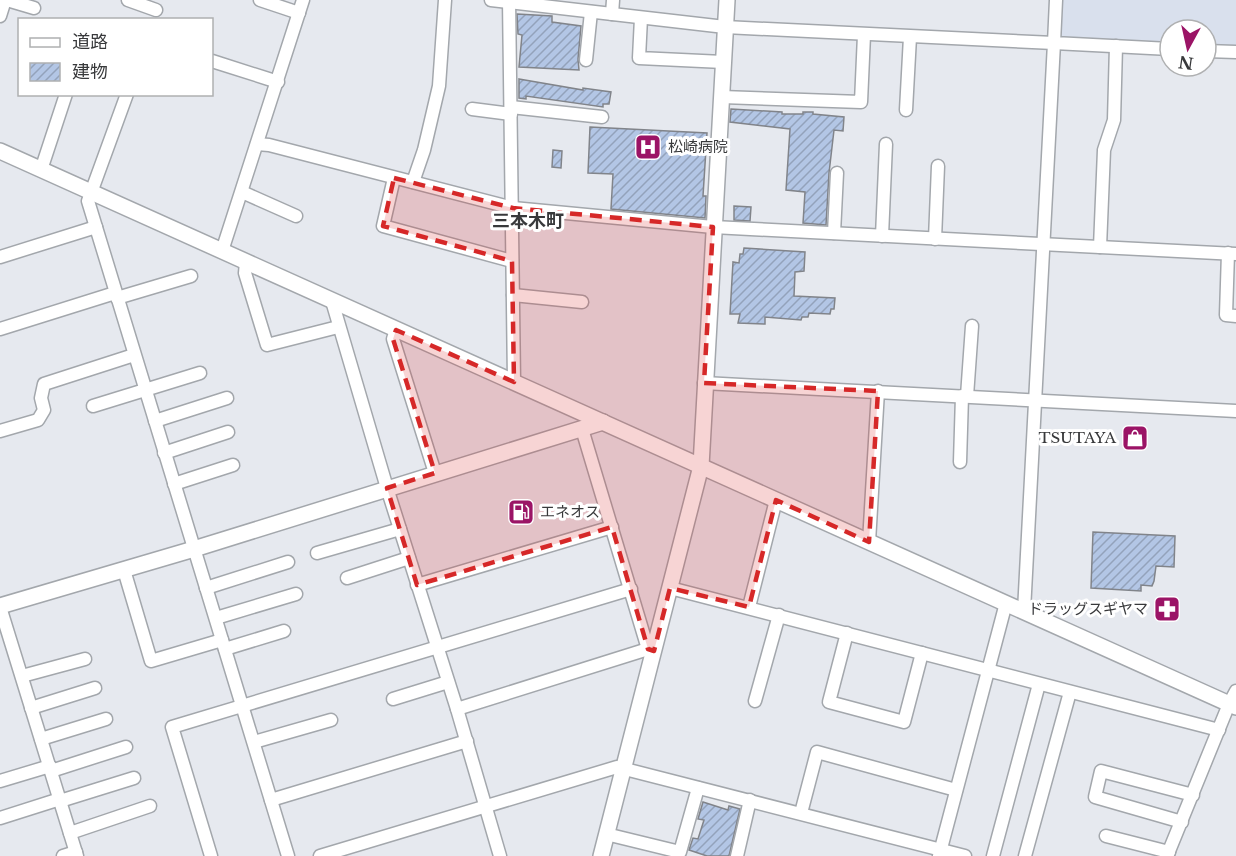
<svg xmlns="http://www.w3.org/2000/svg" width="1236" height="856" viewBox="0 0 1236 856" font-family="'Libre Baskerville','Noto Sans JP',serif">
<defs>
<pattern id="building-hatch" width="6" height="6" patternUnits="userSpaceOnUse" patternTransform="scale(1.5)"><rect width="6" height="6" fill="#b3c6e5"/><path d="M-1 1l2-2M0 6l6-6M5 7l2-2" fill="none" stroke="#93a2bb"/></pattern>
</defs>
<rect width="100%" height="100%" fill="#e6e9ef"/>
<path fill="#d9e0ed" d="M1060 0H1236V47L1206 46V30H1170V44L1060 39 1057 36Z"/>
<g fill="url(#building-hatch)" stroke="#81848a" stroke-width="1.5">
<path d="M517 14 552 16V22L581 26 578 59 579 70 519 67 522 35 518 34Z"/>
<path d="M519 79 583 90V88L611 92 609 104H603V107L526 96V99L519 98Z"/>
<path d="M731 109 782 112V114H803V112H813V114L844 117 843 131 834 130 829 173 826 225 803 223 805 192 786 190 790 129 730 122Z"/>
<path d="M590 127 707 133 703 196H706L705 218 611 209 613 174 588 173Z"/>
<path d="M553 150 562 151 561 168 552 167Z"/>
<path d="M734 206 751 207 750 221 734 220Z"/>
<path d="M744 248 805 252 804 271 795 272 794 296 835 298 834 309H831L830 314 809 313 808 317H802L801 320 765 317V324L738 323 740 314H730L733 262 739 263 740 254H743Z"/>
<path d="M1093 532 1175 536 1174 567 1156 566 1154 581 1152 586 1141 585V591L1091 588Z"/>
<path d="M703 802 728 810 729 806 740 809 729 856H707L689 850 693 838 698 839 704 820 698 819Z"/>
</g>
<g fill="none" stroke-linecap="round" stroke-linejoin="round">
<defs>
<g id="minor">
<path d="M7 0 34 8"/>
<path d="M128 0 156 10"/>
<path d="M260 0 299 13"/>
<path d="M491 0 725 27 1054 43 1024 611"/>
<path d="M509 0 514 382"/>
<path d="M1056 0 1054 43 1170 49"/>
<path d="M612 14 613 0"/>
<path d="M0 16 5 0"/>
<path d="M641 18 639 58 723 62"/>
<path d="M1206 51 1236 52"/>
<path d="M586 60 591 12"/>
<path d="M212 61 278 82"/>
<path d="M127 94 88 201 288 856"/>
<path d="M722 97 861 102 864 35"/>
<path d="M511 107 602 117"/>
<path d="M472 109 511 114"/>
<path d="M906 110 910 37"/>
<path d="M257 144 269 145 513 208 713 227 1236 254"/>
<path d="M41 170 66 94"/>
<path d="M394 178 383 226 512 261"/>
<path d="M413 182 424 150 439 86 445 0"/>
<path d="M242 192 296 216"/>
<path d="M834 233 837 173"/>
<path d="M882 236 886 144"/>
<path d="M935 239 938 166"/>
<path d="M1100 247 1104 150 1114 120 1116 46"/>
<path d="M222 251 303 0"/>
<path d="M1228 253 1226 315 1236 316"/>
<path d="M0 257 96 227"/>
<path d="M246 262 245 273 267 345 338 327"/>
<path d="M513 295 582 302"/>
<path d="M117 298 191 276"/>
<path d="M332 301 387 488 457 709 500 856"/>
<path d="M0 329 115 293"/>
<path d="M396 330 393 339 435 473"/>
<path d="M704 383 1236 411"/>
<path d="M967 396 972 326"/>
<path d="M93 406 200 373"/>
<path d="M155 421 227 398"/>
<path d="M582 429 648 649 654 651"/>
<path d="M0 431 38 420 44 410 41 398 44 384 134 355"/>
<path d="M164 453 228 432"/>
<path d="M960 462 962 396"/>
<path d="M174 484 233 465"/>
<path d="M869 542 878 391"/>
<path d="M317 553 400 529"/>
<path d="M124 570 151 661 222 640"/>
<path d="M347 578 409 558"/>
<path d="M417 585 612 527"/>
<path d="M206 588 288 562"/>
<path d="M670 588 1219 730"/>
<path d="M0 607 77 856"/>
<path d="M749 607 776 500"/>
<path d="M216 618 296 594"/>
<path d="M847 633 829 702 904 722 922 653"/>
<path d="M225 649 284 631"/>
<path d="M22 676 85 659"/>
<path d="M393 699 448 682"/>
<path d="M755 701 779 615"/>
<path d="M31 708 95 688"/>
<path d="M457 709 648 649"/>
<path d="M41 739 106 719"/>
<path d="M254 742 331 720"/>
<path d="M51 771 126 747"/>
<path d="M0 781 50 766"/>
<path d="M271 800 467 741"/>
<path d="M60 801 134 778"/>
<path d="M801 813 817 752 956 790"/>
<path d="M0 818 60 799"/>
<path d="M1182 822 1095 797 1101 771 1193 795"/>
<path d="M70 833 150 806"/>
<path d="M606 834 680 852 698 788"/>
<path d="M1106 836 1169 852"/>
<path d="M63 856 76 852"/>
<path d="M211 856 172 727 631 589"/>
<path d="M320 856 617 767 965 856"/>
<path d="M737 856 750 800"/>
<path d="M939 856 1006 603"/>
<path d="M993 856 1039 684"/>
<path d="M1025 856 1070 692"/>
<path d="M1167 856 1229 704 1236 691"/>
</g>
<g id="tertiary">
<path d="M0 151 1236 707"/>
<path d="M0 606 194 549 603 422"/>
<path d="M601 856 701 466 727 0"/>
</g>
</defs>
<use href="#minor" stroke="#a3a7ac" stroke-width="15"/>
<use href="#tertiary" stroke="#a3a7ac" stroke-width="18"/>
<use href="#minor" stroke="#fff" stroke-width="12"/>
<use href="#tertiary" stroke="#fff" stroke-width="15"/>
</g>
<path fill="#d62828" fill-opacity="0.2" stroke="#d62828" stroke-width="4.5" stroke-dasharray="12 8" stroke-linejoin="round" d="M394 178 513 208 713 227 704 383 878 391 869 542 776 500 749 607 670 588 654 651 648 649 612 527 417 585 387 488 435 473 393 339 396 330 514 382 512 261 383 226Z"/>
<defs>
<symbol id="hospital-square" viewBox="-11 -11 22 22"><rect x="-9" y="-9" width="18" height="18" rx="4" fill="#9b1466" stroke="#fff"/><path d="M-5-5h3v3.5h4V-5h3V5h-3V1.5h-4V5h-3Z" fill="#fff"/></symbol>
<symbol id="shop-square" viewBox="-11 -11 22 22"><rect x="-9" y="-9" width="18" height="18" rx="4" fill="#9b1466" stroke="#fff"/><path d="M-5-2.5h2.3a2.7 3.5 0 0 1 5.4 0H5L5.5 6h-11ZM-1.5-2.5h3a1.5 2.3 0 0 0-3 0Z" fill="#fff"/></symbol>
<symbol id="fuel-square" viewBox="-11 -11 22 22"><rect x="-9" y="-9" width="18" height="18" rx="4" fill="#9b1466" stroke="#fff"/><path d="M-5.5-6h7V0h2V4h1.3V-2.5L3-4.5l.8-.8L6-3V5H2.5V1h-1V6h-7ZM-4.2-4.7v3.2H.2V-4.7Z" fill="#fff"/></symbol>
<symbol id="pharmacy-square" viewBox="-11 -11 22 22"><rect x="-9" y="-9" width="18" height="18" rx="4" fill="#9b1466" stroke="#fff"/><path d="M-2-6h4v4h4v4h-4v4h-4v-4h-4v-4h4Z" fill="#fff"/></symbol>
</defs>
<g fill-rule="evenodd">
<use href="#hospital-square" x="633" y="132" width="30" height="30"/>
<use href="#shop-square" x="1120" y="423" width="30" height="30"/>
<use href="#fuel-square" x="506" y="497" width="30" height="30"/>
<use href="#pharmacy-square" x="1152" y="594" width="30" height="30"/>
</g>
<g text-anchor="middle" stroke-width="6" stroke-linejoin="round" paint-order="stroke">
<g font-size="15" fill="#38393b" stroke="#fff" text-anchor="start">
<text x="668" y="152">松崎病院</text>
<text x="1116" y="443" text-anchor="end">TSUTAYA</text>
<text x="540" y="517">エネオス</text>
<text x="1148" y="614" text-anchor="end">ドラッグスギヤマ</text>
</g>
<g font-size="18" font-weight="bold" fill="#38393b" stroke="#fff">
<text x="528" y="227">三本木町</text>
</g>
</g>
<rect x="18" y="18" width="195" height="78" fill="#ffffff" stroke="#afb0b1" stroke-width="1.5"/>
<rect x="30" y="38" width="30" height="9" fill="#ffffff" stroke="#afb0b1" stroke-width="1.5"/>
<text x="72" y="48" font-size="18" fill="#38393b">道路</text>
<rect x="30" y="63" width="30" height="18" fill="url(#building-hatch)" stroke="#afb0b1" stroke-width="1.5"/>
<text x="72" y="78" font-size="18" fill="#38393b">建物</text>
<g transform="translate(1188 48) rotate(188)"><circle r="28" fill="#ffffff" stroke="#afb0b1" stroke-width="1.5"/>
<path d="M0-4.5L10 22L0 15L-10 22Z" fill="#9b1466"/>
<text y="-9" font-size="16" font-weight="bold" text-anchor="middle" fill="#38393b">N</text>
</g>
</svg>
